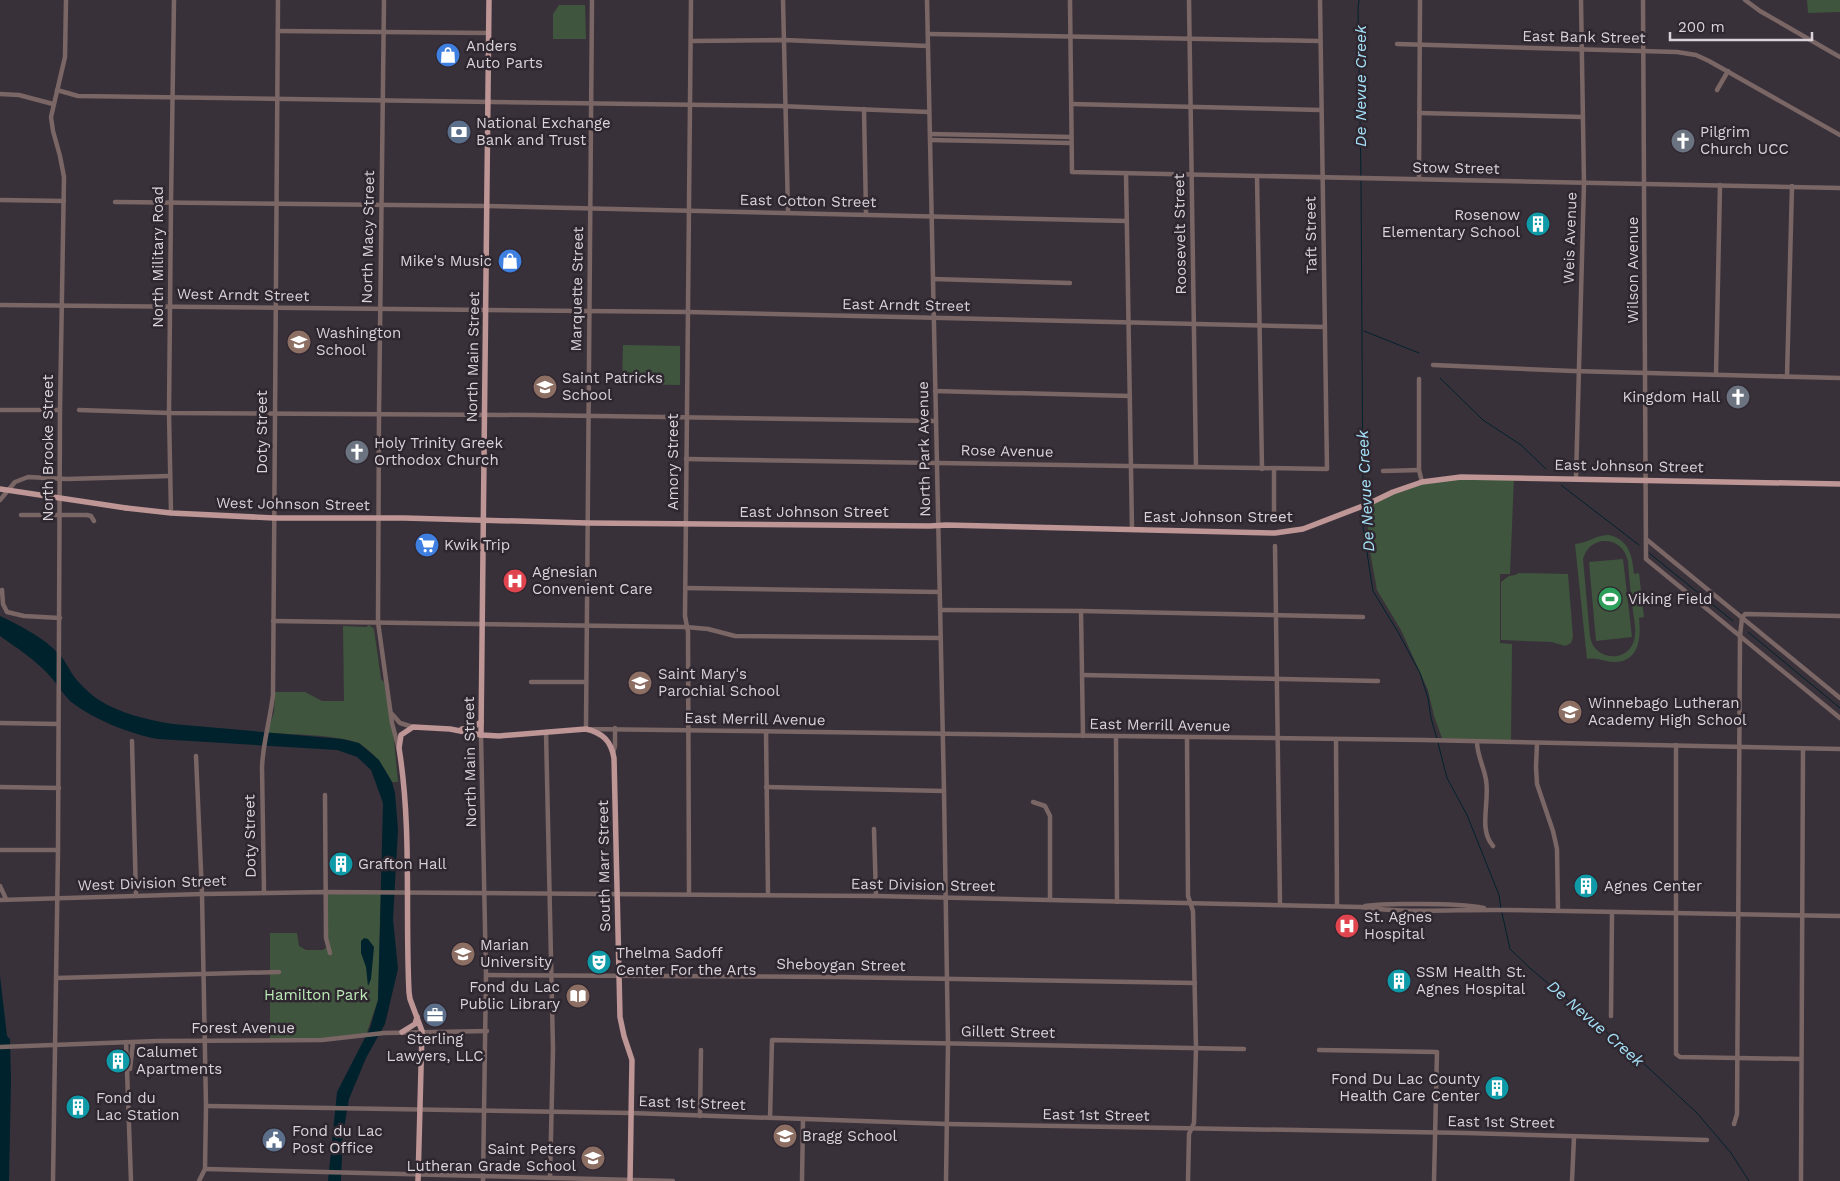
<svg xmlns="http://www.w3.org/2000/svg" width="1840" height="1181" viewBox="0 0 1840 1181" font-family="'Work Sans',sans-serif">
<rect width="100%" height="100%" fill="#39313a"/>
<g fill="#3f553d" fill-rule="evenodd">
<path d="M1807 0H1840V12L1808 13Z"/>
<path d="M559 5H585L586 39H553V14Z"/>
<path d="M623 345 680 346V385L622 384Z"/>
<path d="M1461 477H1514L1510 574H1500V643L1512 644 1511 743 1443 741 1434 716 1428 690 1401 630 1377 590 1368 541V504L1422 482Z"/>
<path d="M1609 535C1629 540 1632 555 1634 574L1639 573 1644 617 1639 618C1641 637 1640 662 1614 662 1604 662 1598 657 1587 659L1575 544C1588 543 1596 535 1609 535ZM1602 541C1615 540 1625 547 1628 561 1629 578 1631 595 1633 612 1634 619 1636 628 1635 635 1633 663 1595 663 1590 637L1583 559C1586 549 1592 543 1602 541Z"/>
<path d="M1623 559 1632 637 1596 641 1589 562Z"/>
<path d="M1519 573 1568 574 1573 637 1571 643 1565 646 1552 642 1501 640V582L1509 576 1515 575Z"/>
<path d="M369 625 374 629 381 679 384 682 394 740 398 782H392C384 767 375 753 360 744 344 735 287 734 267 733L274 712 275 692H305L322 701H344L343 626 366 627Z"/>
<path d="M326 892 381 893 378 1000 366 1035 330 1040 270 1041V933H297L299 946 306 950H323L328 946Z"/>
</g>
<g fill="#00222d">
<path d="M0 616C21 626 43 637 59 654 66 661 70 672 76 679 82 686 91 695 99 700 121 714 148 720 173 724L342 739 359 743 379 760 392 782 395 793 398 830 393 919 398 969 385 1024 366 1058 349 1099 343 1134 341 1181H328L337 1092 370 1028 378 1000 383 803 371 770 357 757 337 750 158 739C130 734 92 719 70 701 62 693 56 682 48 674 34 659 17 648 0 636Z"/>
<path d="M364 938 368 939 374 947 371 979 368 986 366 967 361 953V941Z"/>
<path d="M0 976 7 1036 10 1039 11 1080 9 1181H0Z"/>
</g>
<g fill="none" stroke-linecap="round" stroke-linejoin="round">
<g stroke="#00222d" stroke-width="1">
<path d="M1359 0 1358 8 1361 177"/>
<path d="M1361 181 1363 504"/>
<path d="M1364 331 1419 353"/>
<path d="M1440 378 1483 420 1521 445 1546 469"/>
<path d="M1561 485 1639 545"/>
<path d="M1363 508V527L1373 591 1398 632 1420 673 1428 698 1431 718 1437 739"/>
<path d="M1649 553 1733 621"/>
<path d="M1748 632 1840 708"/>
<path d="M1438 743 1447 778 1467 815 1499 895 1501 909"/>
<path d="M1502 913 1510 949 1531 969 1640 1060 1697 1113 1731 1153 1749 1181"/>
</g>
<g stroke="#7a6665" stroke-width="4.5">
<path d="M384 0 379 414 378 622 392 723 398 746"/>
<path d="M592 0 586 729 1424 740 1840 749"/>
<path d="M783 0 788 212"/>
<path d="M927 0 944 791 948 1044 946 1181"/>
<path d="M1070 0 1072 172 1840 188"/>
<path d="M1189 0 1196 467"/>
<path d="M1643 0 1646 559 1840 718"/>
<path d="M1745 0 1760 11 1840 57"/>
<path d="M278 31 489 33"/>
<path d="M928 34 1320 41"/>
<path d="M691 41 784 40 928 46"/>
<path d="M1397 44 1677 52 1696 55 1709 61 1840 135"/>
<path d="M57 90 78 96 779 106 929 112"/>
<path d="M1717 90 1728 71"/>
<path d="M0 94 19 95 53 104"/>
<path d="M1071 104 1321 110"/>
<path d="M864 109 866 214"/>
<path d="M1419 113 1583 117"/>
<path d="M930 134 1071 137"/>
<path d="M930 140 1071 143"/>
<path d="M1126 173 1132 530"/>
<path d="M1257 176 1262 469"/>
<path d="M1419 179 1420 0"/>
<path d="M0 200 64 201"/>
<path d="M115 202 487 206 1127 221"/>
<path d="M933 279 1070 283"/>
<path d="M0 305 688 312 1325 327"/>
<path d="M1433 365 1573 371 1840 378"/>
<path d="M1716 375 1720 185"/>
<path d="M1787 377 1792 186"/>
<path d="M1419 379V470L1422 482"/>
<path d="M935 391 1130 396"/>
<path d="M0 410H60"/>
<path d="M79 410 169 413 531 415 936 421"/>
<path d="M686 459 1327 469 1320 0"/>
<path d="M1274 469V517"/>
<path d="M1383 471 1419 470"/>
<path d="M1576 478 1584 183 1581 0"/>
<path d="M0 500 15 482 28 477 67 479 170 476"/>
<path d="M171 513 169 413 171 202 174 0"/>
<path d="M21 515H87L91 516 94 521"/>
<path d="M1646 539 1840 698"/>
<path d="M1275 546 1280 905"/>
<path d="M685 588 939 592"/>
<path d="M2 590 3 604 7 612 24 616 60 618"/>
<path d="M940 610 1081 611 1363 617"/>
<path d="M1081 611 1083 736"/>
<path d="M273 621 686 627 708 629 735 636 940 638"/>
<path d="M1082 675 1378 681"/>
<path d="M531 682H586"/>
<path d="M392 714 400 723 413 727"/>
<path d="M0 723 58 724"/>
<path d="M766 731 768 895"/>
<path d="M546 732 553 1049 550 1178"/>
<path d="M481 735 486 975 483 1181"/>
<path d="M1116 736 1117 902"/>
<path d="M1187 738 1188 896 1193 911 1196 1048 1194 1123 1189 1134 1188 1181"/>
<path d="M1336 739 1337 906"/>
<path d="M132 741 136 896"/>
<path d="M1477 742C1477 755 1484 767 1486 780 1490 802 1478 829 1493 846"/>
<path d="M1537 743 1536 767 1537 784 1553 831 1557 849 1558 911"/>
<path d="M1676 745V1054L1680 1057 1801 1059"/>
<path d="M613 753 615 746V728"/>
<path d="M196 756 202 894 206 1106 205 1169 199 1181"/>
<path d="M0 787 59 788"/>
<path d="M766 787 944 791"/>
<path d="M325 795 326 938 330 953"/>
<path d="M1033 802 1045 806 1050 816V900"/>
<path d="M874 829 876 896"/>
<path d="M0 850H58"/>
<path d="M0 886 6 899"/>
<path d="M264 893 262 767C263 743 270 720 273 695L278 0"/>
<path d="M689 894 688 632 685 616 691 0"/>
<path d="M0 900 202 894 326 892 876 896 1361 907C1410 914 1457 909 1506 910 1617 912 1729 914 1840 916"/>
<path d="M1365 906C1384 903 1402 904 1421 904 1442 904 1463 904 1484 908"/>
<path d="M486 975 835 977 1195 983"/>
<path d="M56 978 279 972"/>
<path d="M1611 1016 1612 912"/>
<path d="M126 1042 131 1181"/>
<path d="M0 1047 158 1041 322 1040 384 1033 487 1031"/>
<path d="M1319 1050 1437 1052 1434 1181"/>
<path d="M130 1069 133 1042"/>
<path d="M206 1106 631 1113 947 1124 1466 1133 1707 1140"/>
<path d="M700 1116 701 1050"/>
<path d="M770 1118 772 1040 1244 1049"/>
<path d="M1734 1124 1737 1114 1740 636 1742 618 1745 614 1840 616"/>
<path d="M205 1169 673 1181"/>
<path d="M53 1181 58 850 60 410 64 177 60 156 53 131 51 117 65 57 66 0"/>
<path d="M802 1181 803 1119"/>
<path d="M1572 1181 1574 1137"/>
<path d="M1801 1181 1803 749"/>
</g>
<g stroke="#be9695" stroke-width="5.5">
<path d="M126 508 171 513 274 518H404L587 523 930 526 946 525 1275 533 1303 529 1368 504 1393 492 1422 482 1461 477 1840 484"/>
<path d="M462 729 472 728 481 722"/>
<path d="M481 735 489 0"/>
<path d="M402 1032 415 1024 417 1017"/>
<path d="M418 1181 422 1031 410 999 409 992C405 911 412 828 399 748L401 735 413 727 450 729 481 735 499 736 586 729C603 733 611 741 614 758L620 1017 624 1036 632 1060 630 1181"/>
</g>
<path stroke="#be9695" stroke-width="5.5" d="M0 489 126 508"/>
</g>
<defs>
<symbol id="shop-disc" viewBox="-11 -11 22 22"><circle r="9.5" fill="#3f7fe0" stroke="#2f2730"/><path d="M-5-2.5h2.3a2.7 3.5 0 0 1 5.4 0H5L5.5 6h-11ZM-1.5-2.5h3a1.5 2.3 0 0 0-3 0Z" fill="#fff"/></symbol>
<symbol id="bank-disc" viewBox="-11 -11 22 22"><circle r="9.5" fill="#5c6f8a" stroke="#2f2730"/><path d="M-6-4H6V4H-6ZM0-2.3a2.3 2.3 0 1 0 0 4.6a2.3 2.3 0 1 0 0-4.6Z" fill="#fff"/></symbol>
<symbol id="church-disc" viewBox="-11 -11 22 22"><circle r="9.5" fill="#6b7280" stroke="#2f2730"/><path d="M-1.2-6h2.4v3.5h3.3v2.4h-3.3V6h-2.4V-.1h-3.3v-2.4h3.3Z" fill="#fff"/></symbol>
<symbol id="building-disc" viewBox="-11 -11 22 22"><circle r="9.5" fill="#0f9aa8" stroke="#2f2730"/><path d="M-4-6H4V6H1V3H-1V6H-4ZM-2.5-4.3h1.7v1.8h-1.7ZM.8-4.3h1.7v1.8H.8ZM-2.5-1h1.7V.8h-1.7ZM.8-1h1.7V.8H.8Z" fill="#fff"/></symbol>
<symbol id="school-disc" viewBox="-11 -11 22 22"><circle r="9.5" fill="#8d6e63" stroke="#2f2730"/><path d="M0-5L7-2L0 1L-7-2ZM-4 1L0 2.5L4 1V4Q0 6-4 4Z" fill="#fff"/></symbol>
<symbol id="supermarket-disc" viewBox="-11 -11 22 22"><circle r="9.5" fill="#3f7fe0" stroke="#2f2730"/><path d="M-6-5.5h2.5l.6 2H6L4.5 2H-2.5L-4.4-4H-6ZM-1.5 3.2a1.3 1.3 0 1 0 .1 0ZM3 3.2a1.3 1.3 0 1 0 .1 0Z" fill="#fff"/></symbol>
<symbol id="hospital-disc" viewBox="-11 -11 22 22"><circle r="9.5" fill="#e0444e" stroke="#2f2730"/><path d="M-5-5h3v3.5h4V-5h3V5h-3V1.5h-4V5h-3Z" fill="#fff"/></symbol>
<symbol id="stadium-disc" viewBox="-11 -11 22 22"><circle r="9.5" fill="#2e9e5b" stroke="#2f2730"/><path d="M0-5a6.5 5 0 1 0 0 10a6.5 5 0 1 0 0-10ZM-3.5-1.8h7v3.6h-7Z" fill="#fff"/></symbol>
<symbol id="university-disc" viewBox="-11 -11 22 22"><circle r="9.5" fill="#8d6e63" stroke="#2f2730"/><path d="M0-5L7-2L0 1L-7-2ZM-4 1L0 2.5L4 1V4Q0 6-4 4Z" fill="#fff"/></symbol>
<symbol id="theatre-disc" viewBox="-11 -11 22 22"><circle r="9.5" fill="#0f9aa8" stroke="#2f2730"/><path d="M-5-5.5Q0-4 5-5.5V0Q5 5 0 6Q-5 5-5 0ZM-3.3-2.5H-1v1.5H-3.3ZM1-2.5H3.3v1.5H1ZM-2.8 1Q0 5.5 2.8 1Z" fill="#fff"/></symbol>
<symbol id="library-disc" viewBox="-11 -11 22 22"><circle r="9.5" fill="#8d6e63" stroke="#2f2730"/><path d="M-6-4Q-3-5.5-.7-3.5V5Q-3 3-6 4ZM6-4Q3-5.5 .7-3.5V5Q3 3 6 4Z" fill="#fff"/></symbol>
<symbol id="office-disc" viewBox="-11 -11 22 22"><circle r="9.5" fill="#5c6f8a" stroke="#2f2730"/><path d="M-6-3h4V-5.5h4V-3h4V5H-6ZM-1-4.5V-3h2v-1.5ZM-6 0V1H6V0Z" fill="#fff"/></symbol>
<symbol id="civic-disc" viewBox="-11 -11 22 22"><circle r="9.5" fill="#5c6f8a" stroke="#2f2730"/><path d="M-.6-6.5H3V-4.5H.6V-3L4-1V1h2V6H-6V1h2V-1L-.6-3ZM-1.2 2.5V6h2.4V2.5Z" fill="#fff"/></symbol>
</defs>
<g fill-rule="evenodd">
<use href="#shop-disc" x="434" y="41" width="28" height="28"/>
<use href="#bank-disc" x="445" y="118" width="28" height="28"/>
<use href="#church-disc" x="1669" y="127" width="28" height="28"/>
<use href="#building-disc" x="1524" y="210" width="28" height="28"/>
<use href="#shop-disc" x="496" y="247" width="28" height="28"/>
<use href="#school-disc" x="285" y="328" width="28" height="28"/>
<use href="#school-disc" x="531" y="373" width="28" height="28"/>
<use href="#church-disc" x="1724" y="383" width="28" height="28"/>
<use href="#church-disc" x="343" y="438" width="28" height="28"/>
<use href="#supermarket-disc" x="413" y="531" width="28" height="28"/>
<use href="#hospital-disc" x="501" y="567" width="28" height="28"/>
<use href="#stadium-disc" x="1596" y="585" width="28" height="28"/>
<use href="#school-disc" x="626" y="669" width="28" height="28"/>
<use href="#school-disc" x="1556" y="698" width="28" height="28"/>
<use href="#building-disc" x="327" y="850" width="28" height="28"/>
<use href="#building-disc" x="1572" y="872" width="28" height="28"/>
<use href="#hospital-disc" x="1333" y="912" width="28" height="28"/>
<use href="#university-disc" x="449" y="940" width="28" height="28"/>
<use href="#theatre-disc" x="585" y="948" width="28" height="28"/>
<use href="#building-disc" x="1385" y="967" width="28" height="28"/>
<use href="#library-disc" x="564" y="982" width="28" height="28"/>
<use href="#office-disc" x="421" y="1001" width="28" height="28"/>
<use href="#building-disc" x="104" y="1047" width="28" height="28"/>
<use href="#building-disc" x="1483" y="1074" width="28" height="28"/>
<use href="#building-disc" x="64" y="1093" width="28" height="28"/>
<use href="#school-disc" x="771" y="1122" width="28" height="28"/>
<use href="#civic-disc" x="260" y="1126" width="28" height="28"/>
<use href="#school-disc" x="579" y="1144" width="28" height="28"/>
</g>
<g text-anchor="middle" stroke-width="5" stroke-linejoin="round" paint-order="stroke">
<g font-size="15" fill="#d9d3d9" stroke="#2f2730">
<text transform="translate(1584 37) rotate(1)" y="5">East Bank Street</text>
<text transform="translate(1456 168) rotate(1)" y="5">Stow Street</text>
<text transform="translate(808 201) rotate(1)" y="5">East Cotton Street</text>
<text transform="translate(1180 234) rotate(-91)" y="5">Roosevelt Street</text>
<text transform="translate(1311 235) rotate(-91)" y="5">Taft Street</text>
<text transform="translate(368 237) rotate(-89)" y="5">North Macy Street</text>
<text transform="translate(1570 238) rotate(-88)" y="5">Weis Avenue</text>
<text transform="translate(158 257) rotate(-90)" y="5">North Military Road</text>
<text transform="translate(1633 270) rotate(-90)" y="5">Wilson Avenue</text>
<text transform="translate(577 289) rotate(-89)" y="5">Marquette Street</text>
<text transform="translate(243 295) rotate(1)" y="5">West Arndt Street</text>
<text transform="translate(906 305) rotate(1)" y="5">East Arndt Street</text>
<text transform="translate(473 357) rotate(-89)" y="5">North Main Street</text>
<text transform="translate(262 432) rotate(-90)" y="5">Doty Street</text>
<text transform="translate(48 448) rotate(-90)" y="5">North Brooke Street</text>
<text transform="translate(924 449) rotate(-91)" y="5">North Park Avenue</text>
<text transform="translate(1007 451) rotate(1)" y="5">Rose Avenue</text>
<text transform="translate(673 462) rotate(-90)" y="5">Amory Street</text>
<text transform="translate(1629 466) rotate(1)" y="5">East Johnson Street</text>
<text transform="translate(293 504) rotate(1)" y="5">West Johnson Street</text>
<text x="814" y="517">East Johnson Street</text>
<text x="1218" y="522">East Johnson Street</text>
<text transform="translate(755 719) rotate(1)" y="5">East Merrill Avenue</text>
<text transform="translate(1160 725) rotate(1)" y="5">East Merrill Avenue</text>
<text transform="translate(470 762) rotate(-91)" y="5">North Main Street</text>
<text transform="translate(250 836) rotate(-91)" y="5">Doty Street</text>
<text transform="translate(604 866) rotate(-91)" y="5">South Marr Street</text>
<text transform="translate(152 883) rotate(-2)" y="5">West Division Street</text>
<text transform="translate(923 885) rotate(1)" y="5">East Division Street</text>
<text transform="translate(841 965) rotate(1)" y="5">Sheboygan Street</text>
<text x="243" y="1033">Forest Avenue</text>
<text transform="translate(1008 1032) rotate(1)" y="5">Gillett Street</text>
<text transform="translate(692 1103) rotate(2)" y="5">East 1st Street</text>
<text transform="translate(1096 1115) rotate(1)" y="5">East 1st Street</text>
<text transform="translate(1501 1122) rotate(1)" y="5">East 1st Street</text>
</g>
<g font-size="15" fill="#d9d3d9" stroke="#2f2730" text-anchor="start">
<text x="466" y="51">Anders<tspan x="466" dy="17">Auto Parts</tspan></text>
<text x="476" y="128">National Exchange<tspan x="476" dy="17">Bank and Trust</tspan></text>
<text x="1700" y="137">Pilgrim<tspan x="1700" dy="17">Church UCC</tspan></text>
<text x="1520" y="220" text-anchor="end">Rosenow<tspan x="1520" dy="17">Elementary School</tspan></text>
<text x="492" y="266" text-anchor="end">Mike's Music</text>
<text x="316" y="338">Washington<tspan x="316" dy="17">School</tspan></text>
<text x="562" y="383">Saint Patricks<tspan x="562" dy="17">School</tspan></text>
<text x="1720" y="402" text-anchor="end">Kingdom Hall</text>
<text x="374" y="448">Holy Trinity Greek<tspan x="374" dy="17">Orthodox Church</tspan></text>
<text x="444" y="550">Kwik Trip</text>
<text x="532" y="577">Agnesian<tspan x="532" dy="17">Convenient Care</tspan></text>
<text x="1628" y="604">Viking Field</text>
<text x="658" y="679">Saint Mary's<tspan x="658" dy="17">Parochial School</tspan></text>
<text x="1588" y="708">Winnebago Lutheran<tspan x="1588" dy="17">Academy High School</tspan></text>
<text x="358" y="869">Grafton Hall</text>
<text x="1604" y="891">Agnes Center</text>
<text x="1364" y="922">St. Agnes<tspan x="1364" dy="17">Hospital</tspan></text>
<text x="480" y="950">Marian<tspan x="480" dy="17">University</tspan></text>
<text x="616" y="958">Thelma Sadoff<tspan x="616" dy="17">Center For the Arts</tspan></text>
<text x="1416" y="977">SSM Health St.<tspan x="1416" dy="17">Agnes Hospital</tspan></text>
<text x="560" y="992" text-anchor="end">Fond du Lac<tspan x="560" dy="17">Public Library</tspan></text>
<text x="435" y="1044" text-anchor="middle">Sterling<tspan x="435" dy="17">Lawyers, LLC</tspan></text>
<text x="136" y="1057">Calumet<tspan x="136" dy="17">Apartments</tspan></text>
<text x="1480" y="1084" text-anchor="end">Fond Du Lac County<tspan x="1480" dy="17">Health Care Center</tspan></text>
<text x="96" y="1103">Fond du<tspan x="96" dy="17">Lac Station</tspan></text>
<text x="292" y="1136">Fond du Lac<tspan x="292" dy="17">Post Office</tspan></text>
<text x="802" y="1141">Bragg School</text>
<text x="576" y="1154" text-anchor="end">Saint Peters<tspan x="576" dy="17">Lutheran Grade School</tspan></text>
</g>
<g font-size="15" fill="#bdecb7" stroke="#2f2730">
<text x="316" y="1000">Hamilton Park</text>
</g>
<g font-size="16" font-style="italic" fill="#a4e1f8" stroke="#2f2730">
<text transform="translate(1360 86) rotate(-90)" y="6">De Nevue Creek</text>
<text transform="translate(1365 491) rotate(-93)" y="6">De Nevue Creek</text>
<text transform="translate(1596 1023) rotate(41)" y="6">De Nevue Creek</text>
</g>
</g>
<path d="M1670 32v8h142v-8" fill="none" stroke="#d9d3d9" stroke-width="2.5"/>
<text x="1678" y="32" font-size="15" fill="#d9d3d9" stroke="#2f2730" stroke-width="4" paint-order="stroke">200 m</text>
</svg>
